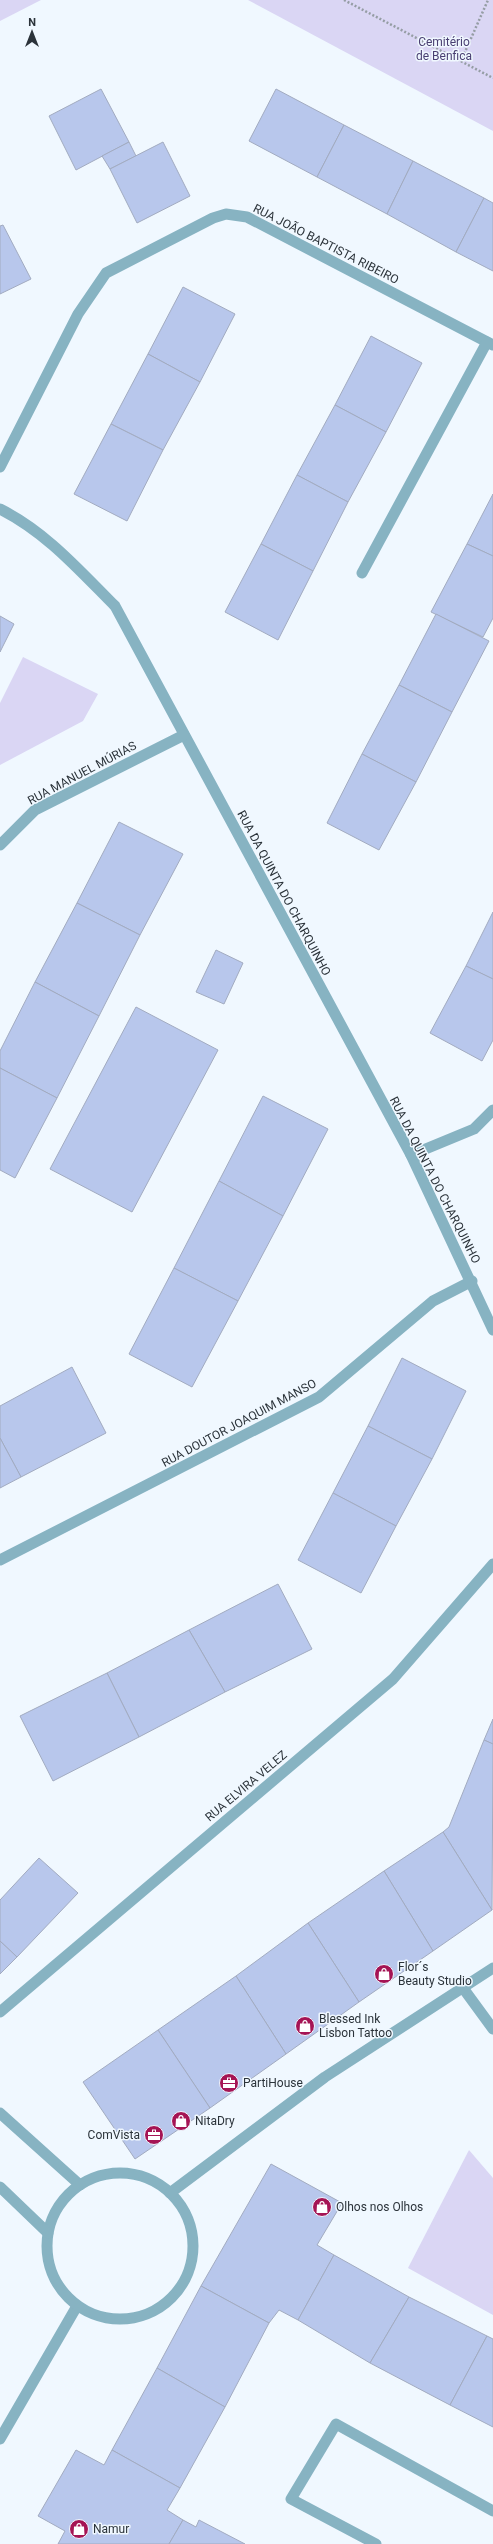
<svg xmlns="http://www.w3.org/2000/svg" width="493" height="2544" viewBox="0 0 493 2544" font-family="Roboto,sans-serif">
<rect width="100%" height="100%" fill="#f0f8ff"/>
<g fill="#dad6f4">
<path d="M0 0H41L0 21Z"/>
<path d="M248 0H493V131Z"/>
<path d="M23 657 98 694 83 721 0 765V703Z"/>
<path d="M469 2150 493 2178V2315L408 2268Z"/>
</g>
<g fill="#b8c7ec" stroke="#a2abc0">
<path d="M101 89 129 142 76 170 49 116Z"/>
<path d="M276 89 344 125 317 177 249 141Z"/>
<path d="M344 125 413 161 387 214 317 177Z"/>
<path d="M129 142 136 156 110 169 102 156Z"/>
<path d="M163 142 190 196 137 223 110 169Z"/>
<path d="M413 161 484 198 456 252 387 214Z"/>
<path d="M484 198 493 203V271L456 252Z"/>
<path d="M3 225 31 279 0 294V226Z"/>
<path d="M183 287 235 314 200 382 148 354Z"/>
<path d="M371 336 422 363 386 432 335 405Z"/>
<path d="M148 354 200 382 163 450 111 424Z"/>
<path d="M335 405 386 432 348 502 297 475Z"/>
<path d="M111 424 163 450 127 521 74 494Z"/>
<path d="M297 475 348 502 313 571 261 544Z"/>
<path d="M493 494V556L467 544Z"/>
<path d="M261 544 313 571 278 640 225 612Z"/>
<path d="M467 544 493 556V618L483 637 431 612Z"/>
<path d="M436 614 489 641 452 712 399 685Z"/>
<path d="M0 616 14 624 0 652Z"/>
<path d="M399 685 452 712 416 782 362 754Z"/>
<path d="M362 754 416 782 379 850 327 823Z"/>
<path d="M119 822 183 854 140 935 77 903Z"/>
<path d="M77 903 140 935 99 1016 35 982Z"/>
<path d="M493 912V979L466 966Z"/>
<path d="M216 950 243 963 224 1004 196 992Z"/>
<path d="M466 966 493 979V1040L482 1061 430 1033Z"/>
<path d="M35 982 99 1016 57 1098 0 1068V1051Z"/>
<path d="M136 1007 218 1050 132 1212 50 1169Z"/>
<path d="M0 1068 57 1098 15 1178 0 1170Z"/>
<path d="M263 1096 328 1129 283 1216 219 1181Z"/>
<path d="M219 1181 283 1216 238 1301 174 1268Z"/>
<path d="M174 1268 238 1301 192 1387 129 1354Z"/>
<path d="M402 1358 466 1391 432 1459 368 1426Z"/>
<path d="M72 1367 106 1433 21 1477 0 1438V1406Z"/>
<path d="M368 1426 432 1459 396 1526 333 1493Z"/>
<path d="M0 1438 21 1477 0 1488Z"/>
<path d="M333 1493 396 1526 361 1593 298 1560Z"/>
<path d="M278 1584 312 1649 225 1692 189 1630Z"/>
<path d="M189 1630 225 1692 139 1737 107 1673Z"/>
<path d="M107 1673 139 1737 53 1781 20 1716Z"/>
<path d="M493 1719V1744L484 1740Z"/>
<path d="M484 1740 493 1744 492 1910 443 1832 449 1827Z"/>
<path d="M443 1832 492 1910 433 1951 384 1871Z"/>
<path d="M39 1858 78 1893 17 1957 0 1941V1900Z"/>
<path d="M384 1871 433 1951 359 2002 308 1923Z"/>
<path d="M308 1923 359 2002 286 2054 236 1976Z"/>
<path d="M0 1941 17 1957 0 1974Z"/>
<path d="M236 1976 286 2054 210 2108 158 2030Z"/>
<path d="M158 2030 210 2108 135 2159 83 2082Z"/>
<path d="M271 2164 342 2203 317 2245 334 2255 298 2320 279 2310 269 2323 201 2286Z"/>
<path d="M334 2255 409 2297 370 2363 298 2320Z"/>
<path d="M201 2286 269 2323 225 2407 157 2368Z"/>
<path d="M409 2297 487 2336 450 2405 370 2363Z"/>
<path d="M487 2336 493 2339V2427L450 2405Z"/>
<path d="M157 2368 225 2407 180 2488 112 2450Z"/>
<path d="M76 2450 104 2465 112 2450 180 2488 167 2510 183 2520 169 2544H58L65 2531 38 2516Z"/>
<path d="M183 2520 196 2527 199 2520 245 2544H169Z"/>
</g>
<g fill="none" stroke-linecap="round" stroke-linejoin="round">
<g stroke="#959da4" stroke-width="2.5" stroke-dasharray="2 2" stroke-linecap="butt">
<path d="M344 0 493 78"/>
<path d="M461 61 488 0"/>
</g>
<g stroke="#87b3c2" stroke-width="11">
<path d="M0 467 78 314 106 273 213 218 226 214 247 217 493 345"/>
<path d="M0 509C46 532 79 570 115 606L411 1155 493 1330"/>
<path d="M362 573 487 342"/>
<path d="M0 845 35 810 184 735"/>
<path d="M411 1155 474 1129 493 1110"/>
<path d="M0 1560 319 1397 433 1301 472 1281"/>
<path d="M463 1988 493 2029"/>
<path d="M0 2012 393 1679 493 1564"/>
<path d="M0 2439 77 2306"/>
<path d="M376 2544 291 2499 336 2424 493 2511"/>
</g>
<g stroke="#87b3c2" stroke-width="11">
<path d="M0 2113 80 2185"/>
<circle cx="120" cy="2246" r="73"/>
<path d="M0 2187 48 2233"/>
<path d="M170 2193 325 2077 493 1968"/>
</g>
</g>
<defs>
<symbol id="shop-disc" viewBox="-11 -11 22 22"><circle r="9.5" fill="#a51454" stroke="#f0f8ff"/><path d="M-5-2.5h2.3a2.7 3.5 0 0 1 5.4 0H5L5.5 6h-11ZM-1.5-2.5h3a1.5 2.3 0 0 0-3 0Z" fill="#fff"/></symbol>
<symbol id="office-disc" viewBox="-11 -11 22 22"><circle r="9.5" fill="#a51454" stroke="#f0f8ff"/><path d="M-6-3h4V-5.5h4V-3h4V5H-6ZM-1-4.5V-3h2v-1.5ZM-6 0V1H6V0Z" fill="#fff"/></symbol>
</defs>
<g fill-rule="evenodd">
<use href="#shop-disc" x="373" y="1963" width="22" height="22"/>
<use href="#shop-disc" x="294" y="2015" width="22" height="22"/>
<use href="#office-disc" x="218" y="2072" width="22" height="22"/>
<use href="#shop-disc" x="170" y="2110" width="22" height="22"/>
<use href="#office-disc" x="143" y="2124" width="22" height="22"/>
<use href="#shop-disc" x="311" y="2196" width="22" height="22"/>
<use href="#shop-disc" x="68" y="2518" width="22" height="22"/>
</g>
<g text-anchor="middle" stroke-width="3" stroke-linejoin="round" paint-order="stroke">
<g font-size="12" fill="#493f72" stroke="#f0f8ff">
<text x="444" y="46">Cemitério<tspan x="444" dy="14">de Benfica</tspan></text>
</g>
<g font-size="12" fill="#2b333a" stroke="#f0f8ff">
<text transform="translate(326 244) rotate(27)" y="4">RUA JOÃO BAPTISTA RIBEIRO</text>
<text transform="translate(82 773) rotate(-28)" y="4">RUA MANUEL MÚRIAS</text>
<text transform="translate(284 893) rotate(62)" y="4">RUA DA QUINTA DO CHARQUINHO</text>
<text transform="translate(435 1180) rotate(63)" y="4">RUA DA QUINTA DO CHARQUINHO</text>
<text transform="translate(239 1423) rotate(-28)" y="4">RUA DOUTOR JOAQUIM MANSO</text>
<text transform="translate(246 1786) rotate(-40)" y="4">RUA ELVIRA VELEZ</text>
</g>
<g font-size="12" fill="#2b333a" stroke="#f0f8ff" text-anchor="start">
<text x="398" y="1971">Flor´s<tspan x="398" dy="14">Beauty Studio</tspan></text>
<text x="319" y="2023">Blessed Ink<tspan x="319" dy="14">Lisbon Tattoo</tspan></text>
<text x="243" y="2087">PartiHouse</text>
<text x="195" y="2125">NitaDry</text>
<text x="140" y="2139" text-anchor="end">ComVista</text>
<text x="336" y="2211">Olhos nos Olhos</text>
<text x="93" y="2533">Namur</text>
</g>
</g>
<g transform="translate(32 32)" stroke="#f0f8ff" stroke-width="3" paint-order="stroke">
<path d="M0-3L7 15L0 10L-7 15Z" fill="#2b333a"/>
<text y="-6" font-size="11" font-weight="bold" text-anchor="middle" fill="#2b333a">N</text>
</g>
</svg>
